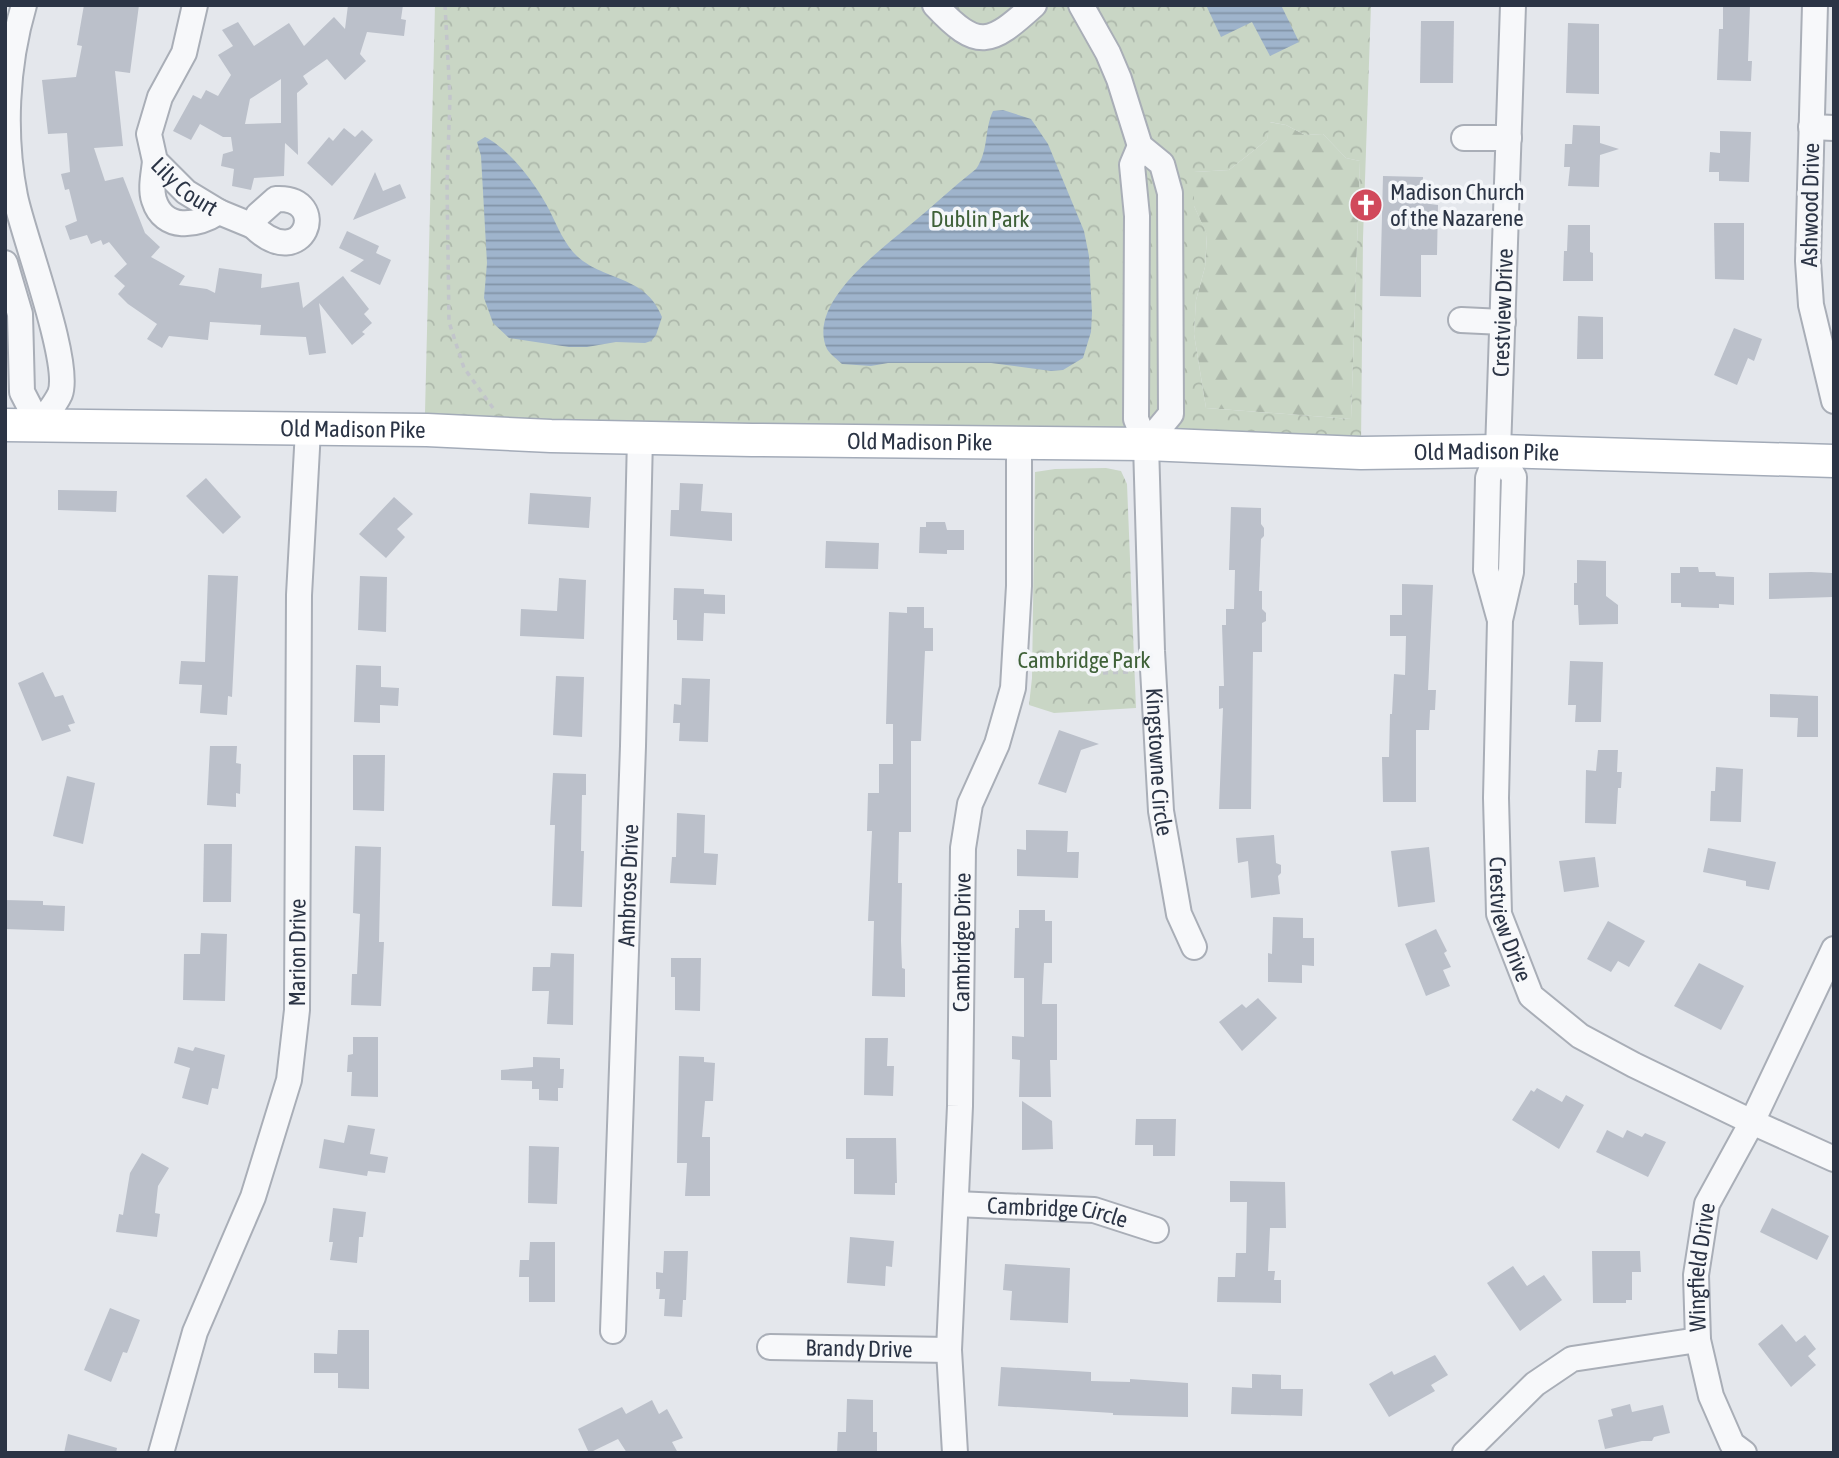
<svg xmlns="http://www.w3.org/2000/svg" width="1839" height="1458" viewBox="0 0 1839 1458" font-family="'Asap Condensed',sans-serif">
<defs>
<pattern id="forest-firs" width="22" height="20" patternUnits="userSpaceOnUse" patternTransform="scale(1.75)"><rect width="22" height="20" fill="#c9d6c5"/><path d="M5 1l3.5 6h-7zM16 11l3.5 6h-7z" fill="#adb8ab"/></pattern>
<pattern id="park-crowns" width="20" height="18" patternUnits="userSpaceOnUse" patternTransform="scale(1.75)"><rect width="20" height="18" fill="#c9d6c5"/><path d="M2 6a3 3 0 1 1 6 0M12 15a3 3 0 1 1 6 0" fill="none" stroke="#adb8ab"/></pattern>
<pattern id="water-rules" width="6" height="5" patternUnits="userSpaceOnUse" patternTransform="scale(1.75)"><rect width="6" height="5" fill="#9fb4cc"/><path d="M0 2.5h6" fill="none" stroke="#8293a7"/></pattern>
</defs>
<rect width="100%" height="100%" fill="#e4e7ec"/>
<path fill="url(#forest-firs)" d="M1269 122 1286 125 1305 135 1323 134 1346 158 1360 161 1351 419 1206 408 1194 334 1196 300 1205 267 1207 235 1194 206V172L1229 170 1267 140Z"/>
<g fill="url(#park-crowns)" fill-rule="evenodd">
<path d="M435 5H1371L1363 238 1361 446 556 426 425 413ZM1270 122 1286 125 1305 135 1323 134 1346 158 1360 161 1351 419 1206 408 1194 334 1196 300 1205 267 1207 234 1194 206V172L1229 170 1267 140Z"/>
<path d="M1106 468 1121 471 1127 484 1136 708 1054 713 1029 705 1032 678 1035 472 1055 469Z"/>
</g>
<g fill="url(#water-rules)">
<path d="M1206 5H1281L1299 42 1270 56 1252 22 1221 37Z"/>
<path d="M1003 110 1031 119 1048 144 1084 231 1089 256 1092 313 1091 332 1083 358 1063 370 1051 371 991 363H888L871 366 842 364C838 360 830 354 827 349 806 303 881 250 910 225 932 207 953 187 976 169 989 150 984 130 993 111Z"/>
<path d="M485 137C508 148 534 182 546 204 555 220 561 238 573 252 600 282 645 273 662 317L656 335 651 341 645 343 616 342 587 347H569L509 338 493 323 484 298 487 263 481 156 477 142Z"/>
</g>
<g fill="#bbc0ca" fill-rule="evenodd">
<path d="M84 5H139L130 73 115 71 123 146 94 148 105 181 123 177 145 233 160 247 151 257 185 276 179 285 207 289 215 293 219 268 262 274 261 288 299 282 303 308 343 276 369 309 364 314 372 323 362 332 365 334 352 345 319 303 326 353 309 355 306 337 260 335 261 325 210 322 208 340 169 336 162 348 147 339 157 324 128 304 118 294 125 286 114 276 127 264 109 242 103 245 101 240 91 244 87 235 70 240 65 226 77 221 69 189 65 190 61 174 70 172 67 133 48 134 42 80 76 77 82 46 77 45Z"/>
<path d="M348 5H403L401 19 406 20 404 36 367 32 360 54 366 61 345 80 327 59 303 76 308 84 297 93 298 155 285 143 284 176 254 178 251 190 232 186 234 169 221 166 223 154 233 151 231 137H223L200 124 191 140 173 131 193 95 201 99 206 90 218 96 231 75 218 55 233 46 222 30 238 22 254 46 289 23 304 46 334 17 345 29ZM281 79V123L245 124 250 99Z"/>
<path d="M1723 5H1750L1748 61H1752L1751 81 1717 80 1719 29H1723Z"/>
<path d="M1421 21H1454L1453 83H1420Z"/>
<path d="M1568 23 1599 24V94L1566 93Z"/>
<path d="M1573 125 1600 126V143L1619 149 1600 155 1599 187 1568 186 1570 167H1564L1565 144H1572Z"/>
<path d="M344 128 355 137 362 130 373 140 332 186 307 163 329 137 333 141Z"/>
<path d="M1720 131 1751 132 1749 182 1719 181V172H1709L1710 152 1720 153Z"/>
<path d="M375 172 383 191 400 184 406 198 353 220Z"/>
<path d="M1383 176 1423 177 1422 203 1438 205 1437 255H1421V297L1380 296Z"/>
<path d="M1714 223H1744V280L1715 279Z"/>
<path d="M1568 225H1590V252L1593 253V281H1563L1564 251H1567Z"/>
<path d="M347 231 379 246 376 253 391 260 380 285 350 271 364 260 339 248Z"/>
<path d="M1578 316 1603 317V359H1577Z"/>
<path d="M1734 328 1762 339 1754 361 1748 358 1737 385 1714 375Z"/>
<path d="M206 478 241 517 223 534 186 496Z"/>
<path d="M680 483 703 484 701 511 732 513V541L670 536 671 510H679Z"/>
<path d="M58 490 117 491 116 512 58 510Z"/>
<path d="M530 493 591 497 589 528 528 524Z"/>
<path d="M394 497 413 514 397 529 405 537 386 558 359 534Z"/>
<path d="M1231 507 1261 508V524L1264 528V536L1261 539 1259 591H1262V609L1266 613V621L1262 623V652H1253L1251 809H1219L1223 708 1219 709V686H1224L1222 625H1226V609H1234L1235 570H1229Z"/>
<path d="M926 522H945L947 530H964V550H947V554L919 553 920 527H926Z"/>
<path d="M826 541 879 543 878 569 825 568Z"/>
<path d="M1577 560 1606 561V596L1618 605V624L1579 625 1578 605H1574V583H1577Z"/>
<path d="M1680 567H1698L1699 572H1715L1716 576 1734 577V605L1719 604V608L1681 607V603H1671V573H1680Z"/>
<path d="M1811 572 1832 573 1833 597 1769 599V573Z"/>
<path d="M208 575 238 576 232 697 228 696 227 715 200 713 202 685 179 684 181 661 205 662Z"/>
<path d="M360 576 387 577 386 632 358 630Z"/>
<path d="M559 578 586 580 584 639 520 636 521 609 557 611Z"/>
<path d="M1402 584 1433 585 1428 690H1436L1435 710H1430L1429 730H1416V802H1383L1382 757H1389L1390 714H1392L1394 674 1405 675 1406 636H1390V615H1402Z"/>
<path d="M674 588 704 589V594L725 595V614L704 613 703 641 677 640V620H673Z"/>
<path d="M907 607H924V628H933V651H925L921 741H911V832H899L898 883H902L901 941 902 968 905 969V997L872 996 874 921H868L872 831H867L868 793H879V764H893V724H886L889 612 907 613Z"/>
<path d="M1570 661 1603 662 1601 722H1575L1576 705H1568Z"/>
<path d="M356 665 381 666V687L399 688 398 706 380 705V723L354 722Z"/>
<path d="M43 672 55 697 63 695 75 723 68 725 71 731 42 741 18 683Z"/>
<path d="M556 676 584 677 582 737 553 735Z"/>
<path d="M682 678 710 679 708 742 679 741 680 723H673L674 704 681 705Z"/>
<path d="M1770 694 1818 696V737H1797L1798 718 1770 717Z"/>
<path d="M1059 730 1099 744 1081 750 1066 793 1038 784Z"/>
<path d="M210 746H237L236 763 241 764 240 794 236 793V807L207 805Z"/>
<path d="M1598 750H1618L1617 772H1622L1621 788H1618L1616 824 1585 823 1586 770 1596 771Z"/>
<path d="M353 755H385L384 811 353 810Z"/>
<path d="M1716 767 1743 769 1741 822 1710 821 1711 791H1715Z"/>
<path d="M553 773 586 774V795H582L581 851H584L582 907 552 906 555 825H550Z"/>
<path d="M67 776 95 783 83 844 53 836Z"/>
<path d="M677 813 705 815 704 853 718 854 716 885 670 883 672 857H676Z"/>
<path d="M1026 830 1068 831 1067 852H1079L1078 878 1017 876V849L1026 850Z"/>
<path d="M1274 835 1276 863 1281 865V873L1278 876 1280 894 1251 898 1248 861 1238 863 1236 838Z"/>
<path d="M204 844H232L231 902H203Z"/>
<path d="M355 846 381 847 379 942H384L381 1006 351 1005 352 974H357L360 914 353 913Z"/>
<path d="M1429 847 1435 902 1398 907 1391 851Z"/>
<path d="M1708 848 1776 862 1769 890 1746 886V881L1703 872Z"/>
<path d="M1595 857 1599 887 1564 892 1559 861Z"/>
<path d="M5 900 43 901V905L65 906 64 931 5 929Z"/>
<path d="M1019 910H1045V921H1052V963H1044L1042 1004H1057V1060H1050L1051 1097H1019L1020 1060 1012 1059V1036L1024 1037V978H1014L1015 928H1019Z"/>
<path d="M1273 917 1303 918V938H1314V966L1302 965V983L1268 982V953L1272 954Z"/>
<path d="M1608 921 1645 941 1629 967 1618 961 1611 972 1587 959Z"/>
<path d="M1436 929 1447 951 1444 953 1451 967 1443 970 1450 986 1426 996 1405 944Z"/>
<path d="M201 933 227 934 225 1001 183 1000 184 954H200Z"/>
<path d="M551 953 574 954 573 1025 547 1024 549 991H532L533 967H550Z"/>
<path d="M671 958H701L700 1011 675 1010V977H671Z"/>
<path d="M1699 963 1744 986 1721 1030 1674 1006Z"/>
<path d="M1258 998 1277 1018 1242 1051 1219 1022 1242 1004 1246 1008Z"/>
<path d="M353 1037H378V1097L351 1096 352 1072H347L348 1055 353 1054Z"/>
<path d="M865 1038H888L887 1066H894L893 1096 864 1095Z"/>
<path d="M178 1047 193 1051 195 1047 225 1055 218 1089 212 1088 208 1105 182 1098 190 1068 174 1063Z"/>
<path d="M679 1056 704 1057V1062L715 1063 713 1101H705L702 1137H710V1196H685L687 1163H677Z"/>
<path d="M533 1057 560 1058V1069H564L563 1088H558V1101L539 1100V1089H532V1081L501 1080V1070L533 1067Z"/>
<path d="M1537 1088 1562 1102 1566 1095 1584 1105 1559 1149 1512 1120 1531 1090 1534 1092Z"/>
<path d="M1022 1101 1052 1121 1053 1149 1022 1150Z"/>
<path d="M1136 1119H1176L1175 1156H1153V1145H1135Z"/>
<path d="M348 1125 375 1129 370 1154 388 1157 385 1173 368 1171 367 1176 319 1168 324 1139 344 1143Z"/>
<path d="M1607 1130 1623 1138 1627 1130 1642 1137 1645 1133 1666 1142 1648 1177 1596 1152Z"/>
<path d="M846 1138H896L897 1183H895V1195L854 1194V1159H846Z"/>
<path d="M529 1146 559 1147 557 1204 528 1203Z"/>
<path d="M142 1153 169 1168 158 1186 155 1213 160 1214 157 1237 116 1232 119 1214 123 1215 130 1173Z"/>
<path d="M1230 1181 1285 1182 1286 1228H1270L1268 1271H1275L1274 1280H1281V1303L1217 1302 1218 1277H1235L1236 1253H1246L1247 1202H1230Z"/>
<path d="M333 1208 366 1212 363 1237H359L357 1263 330 1260 333 1242H329Z"/>
<path d="M1772 1208 1829 1236 1817 1260 1760 1232Z"/>
<path d="M850 1237 894 1241 892 1267 886 1266 885 1286 847 1283Z"/>
<path d="M530 1242H555V1302H529V1277H519L520 1260H529Z"/>
<path d="M664 1251H688L686 1300H683L682 1317 664 1316 665 1299H659L660 1289H656V1272L663 1273Z"/>
<path d="M1592 1251H1640L1641 1272H1632V1300H1626V1303H1593Z"/>
<path d="M1005 1264 1070 1268 1068 1323 1010 1320 1012 1291 1003 1290Z"/>
<path d="M1513 1266 1527 1286 1544 1275 1562 1300 1520 1331 1487 1283Z"/>
<path d="M110 1308 140 1320 127 1353 123 1352 111 1382 84 1370Z"/>
<path d="M1782 1324 1796 1342 1805 1335 1816 1349 1808 1356 1816 1365 1791 1387 1758 1344Z"/>
<path d="M338 1330H369V1389L338 1388V1373H314V1353L337 1354Z"/>
<path d="M1435 1355 1448 1375 1431 1385 1435 1391 1389 1417 1369 1384 1392 1371 1394 1375Z"/>
<path d="M1001 1367 1091 1372V1381L1130 1382V1379L1188 1383V1417L1113 1415V1413L998 1406Z"/>
<path d="M1252 1374 1281 1375V1389H1303L1302 1416 1231 1414 1232 1387 1252 1388Z"/>
<path d="M847 1399 873 1400V1432H877V1453H837L838 1432H846Z"/>
<path d="M652 1400 659 1414 667 1409 683 1438 672 1442 678 1453H627L618 1439 589 1453 578 1429 622 1407 626 1414Z"/>
<path d="M1630 1404 1632 1412 1663 1405 1670 1433 1654 1437 1652 1441H1642L1605 1449 1598 1420 1613 1416 1611 1409Z"/>
<path d="M68 1434 117 1448 116 1453H64Z"/>
</g>
<g fill="none" stroke-linecap="round" stroke-linejoin="round">
<defs>
<g id="minor">
<path id="s1" d="M195 5 184 53 160 97 149 134 155 161 186 192 219 212 253 226"/>
<path d="M935 5C978 51 990 45 1034 5"/>
<path d="M1081 5 1108 53 1119 79 1140 146 1162 164 1170 193 1171 414 1146 444"/>
<path d="M1815 5 1808 261 1811 305 1834 401"/>
<path d="M1811 127 1834 128"/>
<path d="M1464 138H1509"/>
<path id="s2" d="M1140 146 1132 165 1137 216 1136 419 1146 444 1152 651 1161 811 1179 914 1194 947"/>
<path d="M155 161C154 173 150 188 154 200 164 232 197 226 219 212"/>
<path d="M276 199C332 196 304 276 253 226L258 215Z"/>
<path d="M5 263 20 314 22 392 39 425C45 416 55 405 60 394 72 363 23 236 15 196 3 135 6 66 24 5"/>
<path d="M1461 320 1503 322"/>
<path id="s3" d="M1498 451 1514 477 1511 572 1500 620 1496 798 1499 914 1531 996 1580 1036 1634 1065 1752 1122 1834 1159"/>
<path id="s4" d="M1499 617 1486 570 1488 478 1498 451 1513 5"/>
<path id="s5" d="M956 1204 1094 1210 1156 1230"/>
<path id="s6" d="M613 1331 633 746 640 437"/>
<path id="s7" d="M770 1347 949 1350"/>
<path id="s8" d="M161 1453 195 1332 253 1197 289 1080 297 1010 299 595 308 430"/>
<path id="s9" d="M955 1453 949 1350 960 1106 963 848 970 804 997 744 1013 688 1019 586V442"/>
<path d="M1465 1453 1535 1384 1572 1359 1698 1340"/>
<path id="s10" d="M1744 1453 1732 1444 1711 1396 1698 1340 1696 1275 1707 1204 1752 1122 1834 949"/>
</g>
<g id="major">
<path id="s11" d="M5 425 427 430 551 436 752 440 1146 444 1361 453 1498 451 1834 461"/>
</g>
</defs>
<use href="#minor" stroke="#a9aeb7" stroke-width="28"/>
<use href="#major" stroke="#a3abb8" stroke-width="35"/>
<g stroke="#c2c5cb" stroke-width="3.5" stroke-dasharray="5 5" stroke-linecap="butt">
<path d="M445 5 450 97 447 183 449 322 464 368 493 408"/>
<path d="M1103 673 1129 672"/>
</g>
<use href="#minor" stroke="#f7f8fa" stroke-width="24"/>
<use href="#major" stroke="#fff" stroke-width="32"/>
</g>
<defs>
<symbol id="church-disc" viewBox="-11 -11 22 22"><circle r="9.5" fill="#d1495b" stroke="#f4f6f9"/><path d="M-1.2-6h2.4v3.5h3.3v2.4h-3.3V6h-2.4V-.1h-3.3v-2.4h3.3Z" fill="#fff"/></symbol>
</defs>
<g fill-rule="evenodd">
<use href="#church-disc" x="1347" y="186" width="38" height="38"/>
</g>
<g text-anchor="middle" stroke-width="7" stroke-linejoin="round" paint-order="stroke">
<g font-size="23" fill="#2b3445" stroke="#f4f6f9">
<text dy="8" stroke="none"><textPath href="#s1" startOffset="205">Lily Court</textPath></text>
<text transform="translate(1810 205) rotate(-89)" y="8">Ashwood Drive</text>
<text dy="8" stroke="none"><textPath href="#s4" startOffset="308">Crestview Drive</textPath></text>
<text dy="8" stroke="none"><textPath href="#s11" startOffset="348">Old Madison Pike</textPath></text>
<text dy="8" stroke="none"><textPath href="#s11" startOffset="915">Old Madison Pike</textPath></text>
<text dy="8" stroke="none"><textPath href="#s11" startOffset="1482">Old Madison Pike</textPath></text>
<text dy="8" stroke="none"><textPath href="#s2" startOffset="620">Kingstowne Circle</textPath></text>
<text dy="8" stroke="none"><textPath href="#s6" startOffset="446">Ambrose Drive</textPath></text>
<text dy="8" stroke="none"><textPath href="#s3" startOffset="476">Crestview Drive</textPath></text>
<text dy="8" stroke="none"><textPath href="#s9" startOffset="511">Cambridge Drive</textPath></text>
<text dy="8" stroke="none"><textPath href="#s8" startOffset="523">Marion Drive</textPath></text>
<text dy="8" stroke="none"><textPath href="#s5" startOffset="102">Cambridge Circle</textPath></text>
<text dy="8" stroke="none"><textPath href="#s10" startOffset="198">Wingfield Drive</textPath></text>
<text dy="8" stroke="none"><textPath href="#s7" startOffset="89">Brandy Drive</textPath></text>
</g>
<g font-size="23" fill="#2b3445" stroke="#f4f6f9" text-anchor="start">
<text x="1390" y="200">Madison Church<tspan x="1390" dy="26">of the Nazarene</tspan></text>
</g>
<g font-size="23" fill="#3f6138" stroke="#f4f6f9">
<text x="980" y="227">Dublin Park</text>
<text x="1084" y="668">Cambridge Park</text>
</g>
</g>
<rect width="1839" height="1458" fill="none" stroke="#2b3445" stroke-width="14"/>
</svg>
